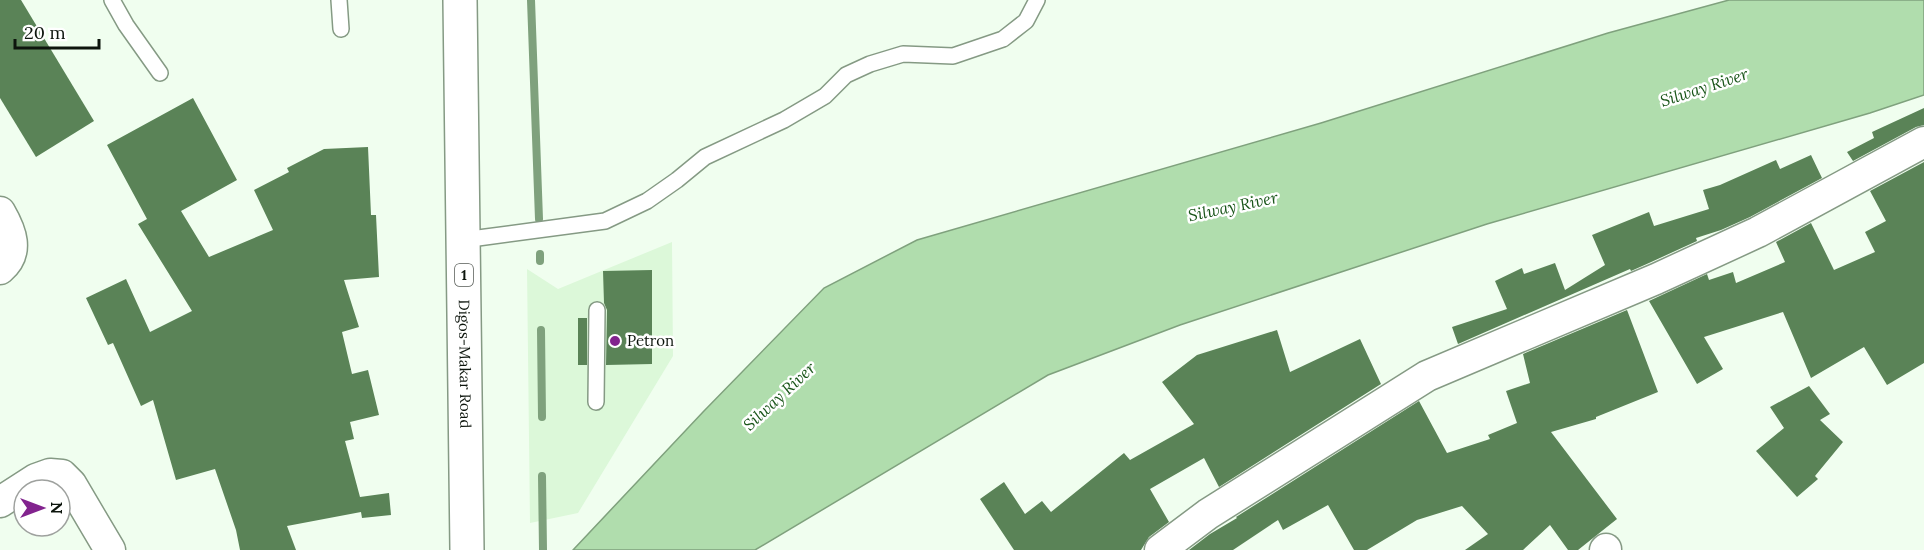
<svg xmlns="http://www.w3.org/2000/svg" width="1924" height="550" viewBox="0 0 1924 550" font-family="Lora,serif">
<rect width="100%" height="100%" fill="#f0feef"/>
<path fill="#dcf8d9" d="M672 242 673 356 578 513 530 523 527 269 558 289Z"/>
<path fill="#b0ddad" stroke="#7fa17d" stroke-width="1.5" d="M1729 0H1924V95L1870 113 1487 224 1180 325 1048 375 755 550H573L703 412 824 288 917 240 1321 123 1608 33Z"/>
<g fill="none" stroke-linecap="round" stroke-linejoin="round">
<g stroke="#7fa17d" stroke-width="8">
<path d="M531 0 539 219"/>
<path d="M540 254V261"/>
<path d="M541 330 542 417"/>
<path d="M542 476 543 550"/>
</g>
</g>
<g fill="#5a8357">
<path d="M0 0H21L94 121 36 157 0 98Z"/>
<path d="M193 98 237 180 181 211 209 257 273 230 254 190 289 172 287 168 324 149 368 147 371 215H376L379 277 344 280 359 327 342 332 352 374 368 370 379 415 350 422 354 439 345 441 360 497 389 493 391 515 362 518 361 512 287 526 296 550H240L236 530 215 469 176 480 153 400 141 406 113 343 108 345 86 298 126 279 150 332 192 311 138 224 147 219 107 145Z"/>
<path d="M1924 108V125L1916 127 1853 161 1847 152 1874 138 1872 132Z"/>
<path d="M1811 155 1822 178 1750 217 1721 230 1696 238 1697 241 1649 263 1631 271 1630 269 1458 344 1452 327 1507 309 1495 281 1522 268 1524 274 1555 263 1565 290 1605 265 1592 235 1649 212 1654 226 1709 209 1703 190 1720 185 1776 160 1780 169Z"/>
<path d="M1924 162V363L1887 385 1864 347 1811 378 1783 312 1704 337 1723 369 1697 384 1649 301 1707 274 1709 280 1733 272 1736 283 1785 262 1776 242 1811 223 1834 270 1875 252 1865 232 1886 221 1870 191Z"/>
<path d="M652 270V364L606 365 607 310 604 303 603 271Z"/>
<path d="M1627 310 1658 392 1596 417V419L1551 432 1617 519 1578 550H1568L1550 525 1523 550H1465L1488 534 1462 506 1417 520 1367 550H1354L1328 505 1283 530 1278 520 1233 550H1189L1210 534 1237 518 1236 517 1419 401 1447 453 1490 439 1488 435 1517 423 1506 391 1530 383 1523 354Z"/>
<rect x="578" y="318" width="9" height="47"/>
<path d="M1277 330 1290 372 1360 339 1381 384 1219 487 1204 458 1150 489 1169 522 1149 537 1141 550H1014L980 499 1004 482 1025 514 1042 501 1051 512 1124 453 1130 460 1194 424 1162 382 1197 355Z"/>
<path d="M1809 386 1830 414 1820 420 1843 442 1815 476 1818 479 1797 497 1756 451 1784 428 1770 407Z"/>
</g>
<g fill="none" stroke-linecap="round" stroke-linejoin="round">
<defs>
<g id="lane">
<path d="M112 0 126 25 160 73"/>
<path d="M339 0 341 29"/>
<path d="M463 240 605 221 647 201 677 180 705 157 784 120 825 96 846 75 870 64 903 54 953 56 1003 39 1026 21 1037 0"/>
<path d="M596 402 597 310"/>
</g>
<g id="street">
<path d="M0 212C11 231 20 252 0 269"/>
<path d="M0 502 36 479 50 474 62 475 71 484 110 550"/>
<path d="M1160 550 1208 514 1427 376 1656 279 1758 232 1924 142"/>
<path d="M1605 550 1606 549"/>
</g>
<g id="primary">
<path id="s1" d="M460 0 467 550"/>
</g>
</defs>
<use href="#lane" stroke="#859a84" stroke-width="18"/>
<use href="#street" stroke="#859a84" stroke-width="33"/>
<use href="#primary" stroke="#859a84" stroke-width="36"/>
<use href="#lane" stroke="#fff" stroke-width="15"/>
<use href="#street" stroke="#fff" stroke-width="30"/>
<use href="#primary" stroke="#fff" stroke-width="33"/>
</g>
<circle fill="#82238e" stroke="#fff" stroke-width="2" cx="615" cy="341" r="6"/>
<g text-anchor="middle" stroke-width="5" stroke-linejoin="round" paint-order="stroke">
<rect fill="#fff" stroke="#565b56" stroke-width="1.5" x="455" y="264" width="18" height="22" rx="4.5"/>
<g font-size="14" font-weight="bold" fill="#0d150d">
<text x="464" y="280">1</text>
</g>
<g font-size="15" fill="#0d150d" stroke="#fff" text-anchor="start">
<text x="627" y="346">Petron</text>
</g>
<g font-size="15" fill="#0d150d" stroke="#fff">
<text dy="5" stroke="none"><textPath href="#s1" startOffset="364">Digos-Makar Road</textPath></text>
</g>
<g font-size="16" font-style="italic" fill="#195519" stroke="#fff">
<text transform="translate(1704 87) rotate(-18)" y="6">Silway River</text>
<text transform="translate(1233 206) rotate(-12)" y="6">Silway River</text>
<text transform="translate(779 396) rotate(-43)" y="6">Silway River</text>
</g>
</g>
<g transform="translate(42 508) rotate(90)"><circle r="28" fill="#ffffff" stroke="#9ea19e" stroke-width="1.5"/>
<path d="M0-4.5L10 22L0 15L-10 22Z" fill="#82238e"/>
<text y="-9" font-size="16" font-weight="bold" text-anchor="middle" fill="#0d150d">N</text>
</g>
<path d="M15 39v9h84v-9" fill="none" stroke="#0d150d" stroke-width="3"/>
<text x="24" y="39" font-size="18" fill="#0d150d" stroke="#ffffff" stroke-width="4.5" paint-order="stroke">20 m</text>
</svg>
